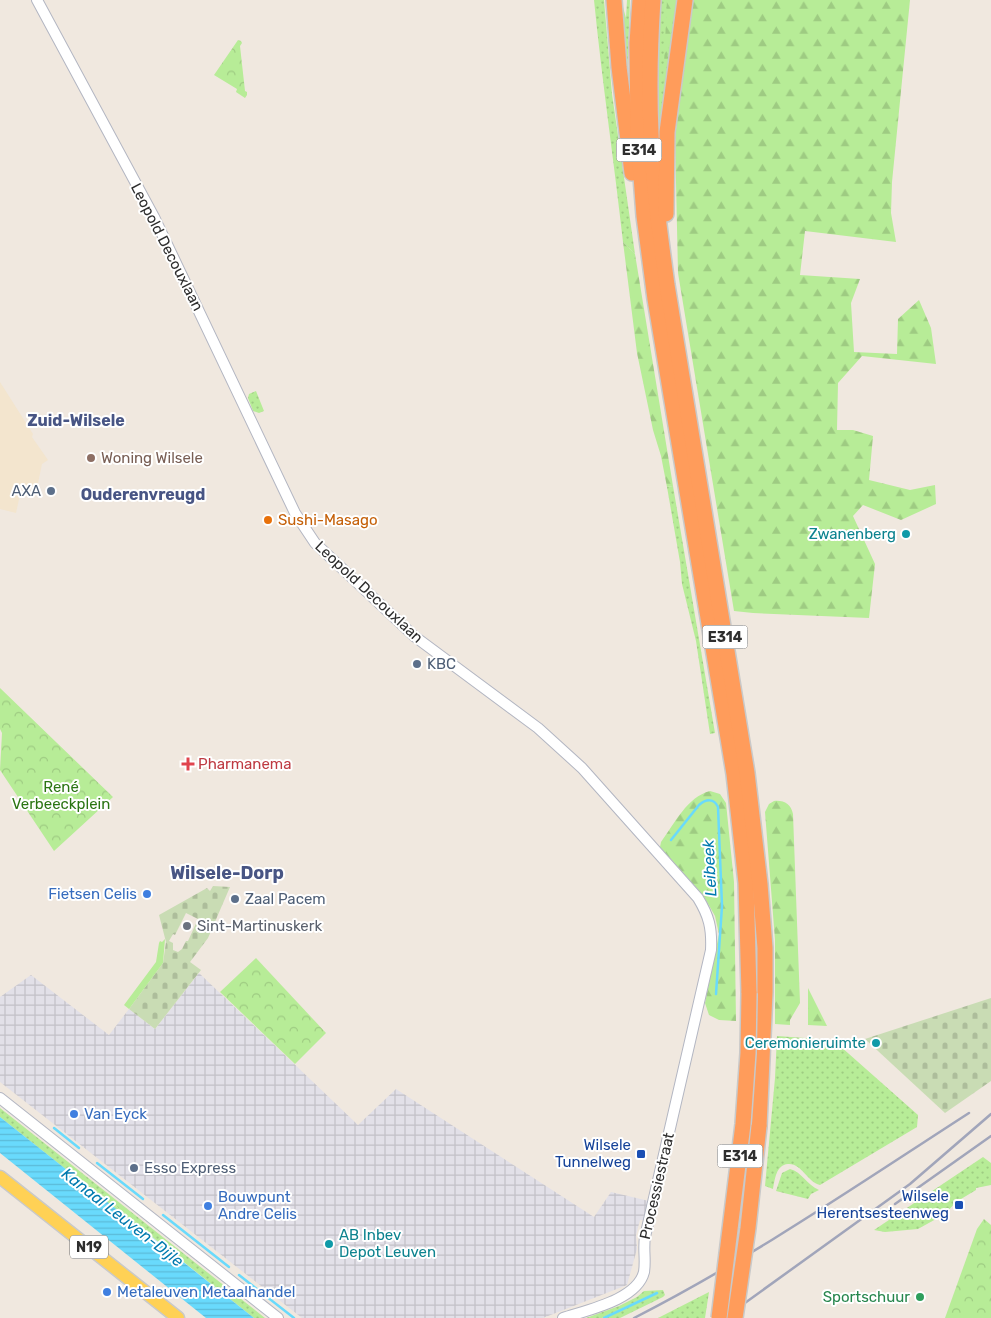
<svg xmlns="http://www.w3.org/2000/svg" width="991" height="1318" viewBox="0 0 991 1318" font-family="Rubik,sans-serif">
<defs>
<pattern id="industrial-grid" width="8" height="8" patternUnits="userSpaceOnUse" patternTransform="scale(1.25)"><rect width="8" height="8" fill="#e2e0e8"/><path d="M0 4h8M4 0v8" fill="none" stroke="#c2c0c7"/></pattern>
<pattern id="grass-dots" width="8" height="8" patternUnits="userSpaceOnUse" patternTransform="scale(1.25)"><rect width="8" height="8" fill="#b7ec97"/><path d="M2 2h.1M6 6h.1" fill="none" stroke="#9ecb82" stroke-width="1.8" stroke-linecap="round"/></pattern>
<pattern id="forest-firs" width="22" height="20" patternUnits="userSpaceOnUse" patternTransform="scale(1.25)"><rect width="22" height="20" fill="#b7ec97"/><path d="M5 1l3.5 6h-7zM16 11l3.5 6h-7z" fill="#9ecb82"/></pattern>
<pattern id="wetland-marsh" width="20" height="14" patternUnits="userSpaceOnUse" patternTransform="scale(1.25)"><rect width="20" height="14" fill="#b7ec97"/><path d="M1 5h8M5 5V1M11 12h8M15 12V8" fill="none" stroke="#9ecb82"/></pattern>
<pattern id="cemetery-stones" width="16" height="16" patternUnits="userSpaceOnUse" patternTransform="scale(1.25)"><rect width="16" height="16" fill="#c9dcb4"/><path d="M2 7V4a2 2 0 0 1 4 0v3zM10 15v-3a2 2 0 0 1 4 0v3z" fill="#adbd9b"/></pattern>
<pattern id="park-crowns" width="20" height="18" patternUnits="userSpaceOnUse" patternTransform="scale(1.25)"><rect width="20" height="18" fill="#b7ec97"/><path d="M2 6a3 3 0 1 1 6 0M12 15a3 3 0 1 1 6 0" fill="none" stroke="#9ecb82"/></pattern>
<pattern id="water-rules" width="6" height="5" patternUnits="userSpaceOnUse" patternTransform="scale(1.25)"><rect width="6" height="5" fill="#69dafc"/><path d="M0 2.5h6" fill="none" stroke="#5bbbd8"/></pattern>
</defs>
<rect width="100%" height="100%" fill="#f0e8df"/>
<path fill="url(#industrial-grid)" d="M199 973 358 1125 396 1089 594 1217 611 1192 649 1201 644 1220H640L636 1235 637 1249 627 1285 543 1318H302L0 1082V997L31 975 109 1035 129 1009 155 1029Z"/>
<path fill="#f3e5ce" d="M0 382 33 434 32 437 48 460 42 464 37 488 22 486 16 513 0 509Z"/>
<g fill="url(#grass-dots)">
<path d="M594 0H604L612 94 635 254 623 242C614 161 602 81 594 0Z"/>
<path d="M621 0 626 18 627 0H630L627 81Z"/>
<path d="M661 0H680L661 139 659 137 658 130V75Z"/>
<path d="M256 391 264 411 259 413 253 411 248 398 249 394Z"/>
<path d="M673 486 715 733 710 734 696 641 682 584 680 562 667 487Z"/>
<path d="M777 1036 819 1039 840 1046 918 1115 917 1127 820 1185C807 1182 802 1163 788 1164 776 1165 775 1179 773 1189L765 1186 775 1078Z"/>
<path d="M0 1108 265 1318H254L136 1224V1222L84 1181 82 1182 0 1117Z"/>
<path d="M983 1157 991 1163V1185L976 1188V1190L956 1202 945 1214 918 1229 885 1232 874 1230Z"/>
<path d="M790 1169C802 1172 807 1185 819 1190L811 1194 808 1199 776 1191 782 1173Z"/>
<path d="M663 1290 665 1295 663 1297 620 1318H606L657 1292 602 1318H586L619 1306 637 1297 644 1291Z"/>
<path d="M709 1292 705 1318H658Z"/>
</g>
<g fill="url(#forest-firs)">
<path d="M667 0H676L663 85Z"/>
<path d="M693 0H910L892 182 891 213 896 242 805 231 800 275 860 279 851 303 854 352 897 354 898 319 919 300 931 328 936 364 862 356 838 383 837 430H853L873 436 869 480 910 490 935 485 936 504 901 520 863 505 853 516 875 564 869 618 753 613 734 611 678 273 675 137Z"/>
<path d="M623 242 635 254 673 486 667 487 661 456 653 430 637 353Z"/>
<path d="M710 791 720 794 726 803 734 882 736 1021 719 1020 709 1015 705 1003 719 934 715 916 703 895 660 847 661 842C675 823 687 797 710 791Z"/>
<path d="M774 801C784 800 791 804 793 814L800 1003 790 1020V1025L775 1024V940L765 812 769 804Z"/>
<path d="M808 988 827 1026 808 1025Z"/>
</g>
<path fill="url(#wetland-marsh)" d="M84 1181 136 1222 135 1225 81 1182Z"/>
<g fill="url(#cemetery-stones)" fill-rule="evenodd">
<path d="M213 886 230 887 208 938 190 962 201 970 155 1029 129 1009 163 963 166 942 159 915 207 888 210 891ZM186 913 198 919 188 941H186L182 949 178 952 173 950V943L169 941 173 934 175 935Z"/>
<path d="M991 998V1081L945 1113 865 1039Z"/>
</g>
<g fill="url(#park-crowns)">
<path d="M238 40 241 41 242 43 240 46 245 91 247 92V95L245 98 236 92 237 89 214 75Z"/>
<path d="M0 688 113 797 54 851 0 770 2 733 0 729Z"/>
<path d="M256 958 326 1033 295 1064 220 992Z"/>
<path d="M984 1219 991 1225V1318H945L977 1229Z"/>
</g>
<path fill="#b7ec97" d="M165 939 163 963 129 1009 124 1005 156 962 159 943 160 941 162 942Z"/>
<path fill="url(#water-rules)" d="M0 1117 254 1318H206L0 1153Z"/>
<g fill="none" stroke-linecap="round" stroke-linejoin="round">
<g stroke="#69dafc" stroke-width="2.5">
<path d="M671 840 699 805C706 799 714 798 718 807L722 906 716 994"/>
<path d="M54 1128 79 1148"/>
<path d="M97 1163 143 1199"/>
<path d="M163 1215 229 1267"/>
<path d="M239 1275 294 1318"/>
<path d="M604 1318 657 1293"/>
</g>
<defs>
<g id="minor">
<path d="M37 0 154 217 295 513 315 543 414 636 538 728 582 768 698 898C709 916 712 928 711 950L645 1237C643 1249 646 1260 644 1272 637 1300 587 1310 563 1318"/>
<path d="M0 1098 278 1318"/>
</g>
<path id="major" d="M0 1177 178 1318"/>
<g id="highway">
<path d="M614 0 619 67 632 173"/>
<path d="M640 0 637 43 638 137 644 216 655 299 734 774 746 883 749 993"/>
<path d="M653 0C650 44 649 89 651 133 653 184 660 234 667 285L747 773 760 884 765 948V992L759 1126"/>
<path d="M666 214 667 132 685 0"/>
</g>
</defs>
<use href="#minor" stroke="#b3b6c2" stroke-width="12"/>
<use href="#major" stroke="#c9c9c9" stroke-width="15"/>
<use href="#highway" stroke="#c9c9c9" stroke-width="18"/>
<use href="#minor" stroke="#fff" stroke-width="10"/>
<use href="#major" stroke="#ffd155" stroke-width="12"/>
<use href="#highway" stroke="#ff9c5b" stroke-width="15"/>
<g stroke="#a1a5ba" stroke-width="2.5">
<path d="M895 1204 991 1136"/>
<path d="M634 1318C750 1259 859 1184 969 1113"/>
<path d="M724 1318 910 1184 991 1114"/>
</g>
<defs>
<g id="highway-bridge">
<path d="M719 1318 743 1124 748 1053 749 993"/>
<path d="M735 1318 748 1228 759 1126"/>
</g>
</defs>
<use href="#highway-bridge" stroke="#c9c9c9" stroke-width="18" stroke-linecap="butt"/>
<use href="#highway-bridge" stroke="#ff9c5b" stroke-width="15"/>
</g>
<circle fill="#8d6e63" stroke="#fff" stroke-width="2" cx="91" cy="458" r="5"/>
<g fill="#5c6f8a" stroke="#fff" stroke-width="2">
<circle cx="51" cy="491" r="5"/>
<circle cx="417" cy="664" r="5"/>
<circle cx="235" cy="899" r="5"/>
<circle cx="134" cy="1168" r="5"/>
</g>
<circle fill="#e8710a" stroke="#fff" stroke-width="2" cx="268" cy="520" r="5"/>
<g fill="#0f9aa8" stroke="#fff" stroke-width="2">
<circle cx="906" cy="534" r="5"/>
<circle cx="876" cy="1043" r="5"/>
<circle cx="329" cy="1244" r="5"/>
</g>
<path fill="#e0444e" stroke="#fff" stroke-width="2" d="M185.5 756.5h5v5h5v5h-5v5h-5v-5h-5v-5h5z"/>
<g fill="#3f7fe0" stroke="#fff" stroke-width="2">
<circle cx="147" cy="894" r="5"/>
<circle cx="74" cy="1114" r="5"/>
<circle cx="208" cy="1206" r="5"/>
<circle cx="107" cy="1292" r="5"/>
</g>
<circle fill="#6b7280" stroke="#fff" stroke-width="2" cx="187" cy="926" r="5"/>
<g fill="#1a4fb4" stroke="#fff" stroke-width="2">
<rect x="636" y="1149" width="10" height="10" rx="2.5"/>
<rect x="954" y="1200" width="10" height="10" rx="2.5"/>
</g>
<circle fill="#2e9e5b" stroke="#fff" stroke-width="2" cx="920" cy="1297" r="5"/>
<g text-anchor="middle" stroke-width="4" stroke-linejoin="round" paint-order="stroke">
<g fill="#fff" stroke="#6d6d6d" stroke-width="1">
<rect x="616.5" y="138.5" width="45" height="23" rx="4"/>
<rect x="702.5" y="625.5" width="45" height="23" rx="4"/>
<rect x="717.5" y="1144.5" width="45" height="23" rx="4"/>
<rect x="70" y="1235.5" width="38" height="23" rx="4"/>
</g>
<g font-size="14" font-weight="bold" fill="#2e2e2e">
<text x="639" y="155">E314</text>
<text x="725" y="642">E314</text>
<text x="740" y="1161">E314</text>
<text x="89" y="1252">N19</text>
</g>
<g font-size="15" fill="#2e2e2e" stroke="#fff">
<text transform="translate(167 247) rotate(63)" y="5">Leopold Decouxlaan</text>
<text transform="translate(369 592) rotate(43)" y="5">Leopold Decouxlaan</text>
<text transform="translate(657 1186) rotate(-77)" y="5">Processiestraat</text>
</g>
<g font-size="15" fill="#785e54" stroke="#fff" text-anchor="start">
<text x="101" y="463">Woning Wilsele</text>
</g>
<g font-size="15" fill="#4e5e75" stroke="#fff" text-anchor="start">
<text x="41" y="496" text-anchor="end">AXA</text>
<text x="427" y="669">KBC</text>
<text x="245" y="904">Zaal Pacem</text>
<text x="144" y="1173">Esso Express</text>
</g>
<g font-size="15" fill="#c56008" stroke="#fff" text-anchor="start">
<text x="278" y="525">Sushi-Masago</text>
</g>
<g font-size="15" fill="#0d838f" stroke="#fff" text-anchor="end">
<text x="896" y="539">Zwanenberg</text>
<text x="866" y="1048">Ceremonieruimte</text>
<text x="339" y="1240" text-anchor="start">AB Inbev<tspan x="339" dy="17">Depot Leuven</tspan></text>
</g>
<g font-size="15" fill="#be3a42" stroke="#fff" text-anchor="start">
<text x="198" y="769">Pharmanema</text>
</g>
<g font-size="15" fill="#2b7513" stroke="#fff">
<text x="61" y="792">René<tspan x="61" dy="17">Verbeeckplein</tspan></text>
</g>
<g font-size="15" fill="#366cbe" stroke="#fff" text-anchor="start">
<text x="137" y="899" text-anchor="end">Fietsen Celis</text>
<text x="84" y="1119">Van Eyck</text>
<text x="218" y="1202">Bouwpunt<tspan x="218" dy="17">Andre Celis</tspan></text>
<text x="117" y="1297">Metaleuven Metaalhandel</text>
</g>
<g font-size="15" fill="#5b616d" stroke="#fff" text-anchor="start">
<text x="197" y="931">Sint-Martinuskerk</text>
</g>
<g font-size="15" fill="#164399" stroke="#fff" text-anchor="end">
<text x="631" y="1150">Wilsele<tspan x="631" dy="17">Tunnelweg</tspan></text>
<text x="949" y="1201">Wilsele<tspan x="949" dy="17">Herentsesteenweg</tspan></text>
</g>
<g font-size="15" fill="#27864d" stroke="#fff" text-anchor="end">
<text x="910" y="1302">Sportschuur</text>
</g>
<g font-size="16" font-weight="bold" fill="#485584" stroke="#fff">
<text x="76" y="426">Zuid-Wilsele</text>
<text x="143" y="500">Ouderenvreugd</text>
</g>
<g font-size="16" font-style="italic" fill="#007aaf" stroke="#fff">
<text transform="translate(709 868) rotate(-93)" y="6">Leibeek</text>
<text transform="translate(123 1217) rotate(38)" y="6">Kanaal Leuven-Dijle</text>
</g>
<g font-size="18" font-weight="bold" fill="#485584" stroke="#fff">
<text x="227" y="879">Wilsele-Dorp</text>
</g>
</g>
</svg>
